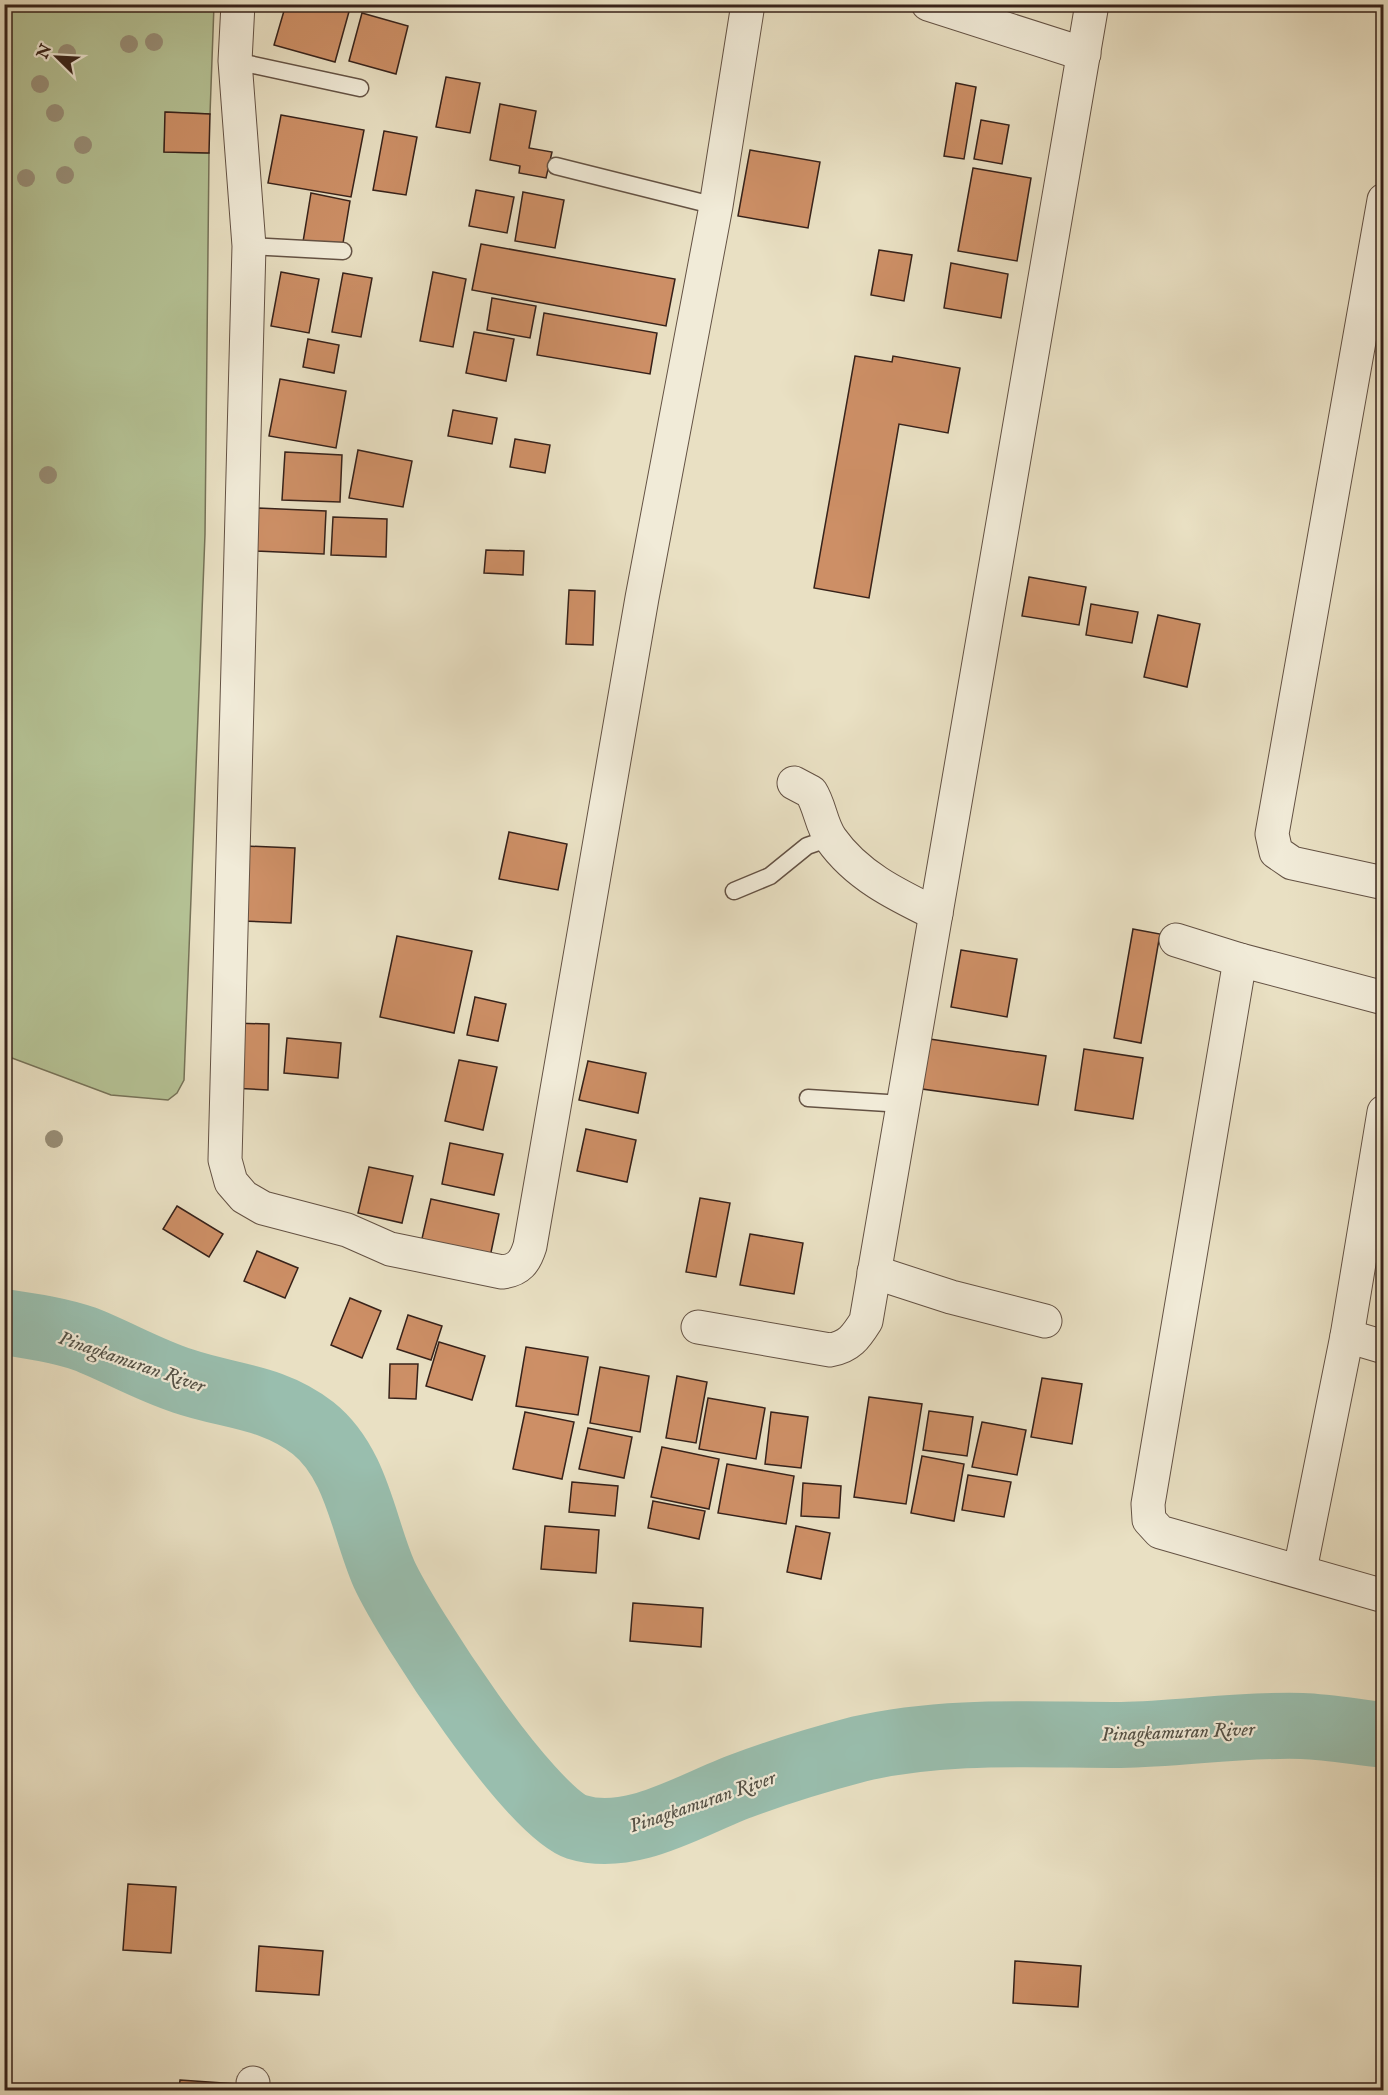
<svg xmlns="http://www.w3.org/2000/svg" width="1388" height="2095" viewBox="0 0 1388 2095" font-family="'IM FELL English',serif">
<rect width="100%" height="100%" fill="#e9e0c3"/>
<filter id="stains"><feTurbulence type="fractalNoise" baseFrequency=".00333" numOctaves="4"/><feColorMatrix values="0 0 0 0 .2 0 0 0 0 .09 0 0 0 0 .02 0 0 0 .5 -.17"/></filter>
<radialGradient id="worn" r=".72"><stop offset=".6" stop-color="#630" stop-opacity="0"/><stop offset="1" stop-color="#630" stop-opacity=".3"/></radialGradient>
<path fill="#b5c295" stroke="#767258" stroke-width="1.5" d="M4 5H214L210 114 166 112 164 152 209 153 205 534 184 1080 177 1093 168 1100 111 1095 12 1058H5Z"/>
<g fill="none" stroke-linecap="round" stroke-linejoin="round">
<path stroke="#99beae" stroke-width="66" d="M4 1322C31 1326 59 1330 85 1339 118 1352 149 1370 183 1381 230 1397 272 1396 313 1428 357 1463 363 1526 384 1574 407 1624 530 1812 577 1827 631 1844 692 1804 741 1786 778 1772 821 1759 859 1749 945 1729 1033 1735 1121 1735 1181 1734 1242 1724 1302 1726 1329 1727 1356 1732 1384 1735"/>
</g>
<g fill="#cd8f66" stroke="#37221a" stroke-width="1.5">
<path d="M286 4H336L350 8 335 62 274 45Z"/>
<path d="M362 13 408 26 396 74 349 61Z"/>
<path d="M446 77 480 83 470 133 436 127Z"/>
<path d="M956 83 976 87 964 159 944 156Z"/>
<path d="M500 104 536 111 529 148 552 152 546 178 519 173 520 166 490 160Z"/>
<path d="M165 112 210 114 209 153 164 152Z"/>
<path d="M281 115 364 130 351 197 268 183Z"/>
<path d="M981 120 1009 125 1002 164 974 159Z"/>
<path d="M384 131 417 137 406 195 373 190Z"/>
<path d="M750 150 820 162 808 228 738 216Z"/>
<path d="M973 168 1031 178 1017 261 958 251Z"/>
<path d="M476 190 514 197 507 233 469 226Z"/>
<path d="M523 192 564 200 555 248 515 241Z"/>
<path d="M311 193 350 201 342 249 303 242Z"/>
<path d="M481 244 675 279 666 326 472 290Z"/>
<path d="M879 250 912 255 904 301 871 295Z"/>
<path d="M951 263 1008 274 1001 318 944 308Z"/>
<path d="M281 272 319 279 309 333 271 326Z"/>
<path d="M433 272 466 279 453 347 420 341Z"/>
<path d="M343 273 372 278 361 337 332 332Z"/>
<path d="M492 298 536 306 530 338 487 330Z"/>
<path d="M544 313 657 333 650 374 537 355Z"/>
<path d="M474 332 514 339 506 381 466 373Z"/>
<path d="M308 339 339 345 334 373 303 367Z"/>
<path d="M855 356 892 362 893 356 960 368 948 433 899 424 869 598 814 588Z"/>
<path d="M280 379 346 391 336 448 269 436Z"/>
<path d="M453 410 497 418 492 444 448 436Z"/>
<path d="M515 439 550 445 545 473 510 467Z"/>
<path d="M358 450 412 461 403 507 349 498Z"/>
<path d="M285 452 342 455 340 502 282 500Z"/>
<path d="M258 508 326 511 324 554 256 551Z"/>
<path d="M333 517 387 519 386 557 331 555Z"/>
<path d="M486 550 524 551 523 575 484 573Z"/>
<path d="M1029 577 1086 587 1079 625 1022 616Z"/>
<path d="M569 590 595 591 593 645 566 644Z"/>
<path d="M1091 604 1138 612 1132 643 1086 635Z"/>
<path d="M1158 615 1200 624 1187 687 1144 677Z"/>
<path d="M509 832 567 844 558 890 499 879Z"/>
<path d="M245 846 295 848 291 923 241 921Z"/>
<path d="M1133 929 1160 934 1141 1043 1114 1038Z"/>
<path d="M397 936 472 951 454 1033 380 1017Z"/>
<path d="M961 950 1017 959 1007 1017 951 1007Z"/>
<path d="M475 997 506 1004 498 1041 467 1035Z"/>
<path d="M233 1023 269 1024 268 1090 231 1088Z"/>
<path d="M287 1038 341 1043 338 1078 284 1073Z"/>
<path d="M923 1038 1046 1056 1038 1105 915 1088Z"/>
<path d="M1084 1049 1143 1058 1133 1119 1075 1110Z"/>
<path d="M459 1060 497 1067 483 1130 445 1121Z"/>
<path d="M588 1061 646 1073 638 1113 579 1100Z"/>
<path d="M586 1129 636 1140 627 1182 577 1171Z"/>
<path d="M450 1143 503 1154 494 1195 442 1184Z"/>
<path d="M369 1167 413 1176 402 1223 358 1213Z"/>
<path d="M700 1198 730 1203 716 1277 686 1272Z"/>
<path d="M431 1199 499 1214 490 1257 421 1243Z"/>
<path d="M177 1206 223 1234 209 1257 163 1229Z"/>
<path d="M750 1234 803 1243 794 1294 740 1285Z"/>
<path d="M257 1251 298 1268 285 1298 244 1281Z"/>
<path d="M350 1298 381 1311 362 1358 331 1345Z"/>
<path d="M408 1315 442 1326 431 1360 397 1349Z"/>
<path d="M439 1342 485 1356 472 1400 426 1386Z"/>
<path d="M526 1347 588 1357 578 1415 516 1406Z"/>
<path d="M390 1364H418L416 1399 389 1398Z"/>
<path d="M600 1367 649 1376 640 1432 590 1423Z"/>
<path d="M677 1376 707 1382 696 1443 666 1438Z"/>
<path d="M1042 1378 1082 1384 1072 1444 1031 1437Z"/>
<path d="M869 1397 922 1404 906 1504 854 1497Z"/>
<path d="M708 1398 765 1408 756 1459 699 1449Z"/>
<path d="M929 1411 973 1417 967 1456 923 1450Z"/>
<path d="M525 1412 574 1422 562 1479 513 1469Z"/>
<path d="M771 1412 808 1417 801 1468 765 1464Z"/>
<path d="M982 1422 1026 1430 1017 1475 972 1467Z"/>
<path d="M588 1428 632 1437 624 1478 579 1469Z"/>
<path d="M662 1447 719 1459 709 1509 651 1497Z"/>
<path d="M922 1456 964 1464 954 1521 911 1513Z"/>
<path d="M727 1464 794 1476 786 1524 718 1513Z"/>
<path d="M968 1475 1011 1482 1004 1517 962 1510Z"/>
<path d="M572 1482 618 1486 615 1516 569 1512Z"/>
<path d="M803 1483 841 1486 839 1518 801 1516Z"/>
<path d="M653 1501 705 1511 699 1539 648 1528Z"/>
<path d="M545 1526 599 1530 596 1573 541 1569Z"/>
<path d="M796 1526 830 1533 821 1579 787 1572Z"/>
<path d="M633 1603 703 1608 701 1647 630 1641Z"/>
<path d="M128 1884 176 1887 171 1953 123 1950Z"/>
<path d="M259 1946 323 1951 319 1995 256 1991Z"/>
<path d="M1015 1961 1081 1966 1078 2007 1013 2003Z"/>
<path d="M180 2080 237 2084V2090H179Z"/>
</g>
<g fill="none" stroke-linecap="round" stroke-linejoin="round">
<defs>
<g id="lane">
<path d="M235 61 360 88"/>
<path d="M556 166 716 206"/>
<path d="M249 246 343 251"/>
<path d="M734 891 770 876 807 846 830 838"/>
<path d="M808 1098 903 1104"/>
</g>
<g id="street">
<path d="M238 4 235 61 249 246 225 1160 231 1182 244 1197 263 1208 347 1230 390 1249 502 1272C519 1270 525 1262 530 1246L642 598 716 206 748 4"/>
<path d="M928 4 1084 54"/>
<path d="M1384 200 1272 834 1276 852 1292 863 1384 883"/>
<path d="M794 783 811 792C820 806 821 825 831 839 857 876 897 895 936 914"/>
<path d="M1176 940 1240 960 1384 998"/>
<path d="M1240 960 1148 1504 1149 1520 1160 1532 1384 1596"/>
<path d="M874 1272 951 1297 1045 1321"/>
<path d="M698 1327 830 1350C849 1347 856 1337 866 1321L1092 4"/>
<path d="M1347 1336 1384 1347"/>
<path d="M1300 1570 1347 1336 1384 1112"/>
<path d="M253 2090V2083"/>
</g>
</defs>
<use href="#lane" stroke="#645244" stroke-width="19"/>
<use href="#street" stroke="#645244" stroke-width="35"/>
<use href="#lane" stroke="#f1ebd8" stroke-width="16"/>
<use href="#street" stroke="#f1ebd8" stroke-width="33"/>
</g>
<g fill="#988e77">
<circle cx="154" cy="42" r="9"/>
<circle cx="129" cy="44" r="9"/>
<circle cx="67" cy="53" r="9"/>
<circle cx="40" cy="84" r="9"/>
<circle cx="55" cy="113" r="9"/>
<circle cx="83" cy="145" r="9"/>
<circle cx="65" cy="175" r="9"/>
<circle cx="26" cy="178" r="9"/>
<circle cx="48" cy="475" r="9"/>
<circle cx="54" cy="1139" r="9"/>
</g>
<g text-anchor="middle" stroke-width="4.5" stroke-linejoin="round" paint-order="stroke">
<g font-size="20" font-style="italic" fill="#545146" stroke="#f1ebd8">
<text transform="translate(132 1361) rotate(19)" y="7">Pinagkamuran River</text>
<text transform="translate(1178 1731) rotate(-2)" y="7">Pinagkamuran River</text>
<text transform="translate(702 1801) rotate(-19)" y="7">Pinagkamuran River</text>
</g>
</g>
<rect width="1388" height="2095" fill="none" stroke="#e9e0c3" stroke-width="24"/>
<rect x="6" y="6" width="1376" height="2083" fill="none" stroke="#37221a" stroke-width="3"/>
<rect x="12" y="12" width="1364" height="2071" fill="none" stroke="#37221a" stroke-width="1.5"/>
<g transform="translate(57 57) rotate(294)" stroke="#f1ebd8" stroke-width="4.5" paint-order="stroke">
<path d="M0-4.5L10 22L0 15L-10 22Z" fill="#37221a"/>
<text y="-9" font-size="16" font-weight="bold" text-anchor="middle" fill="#37221a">N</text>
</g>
<rect width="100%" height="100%" filter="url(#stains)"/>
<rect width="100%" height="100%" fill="url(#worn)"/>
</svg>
